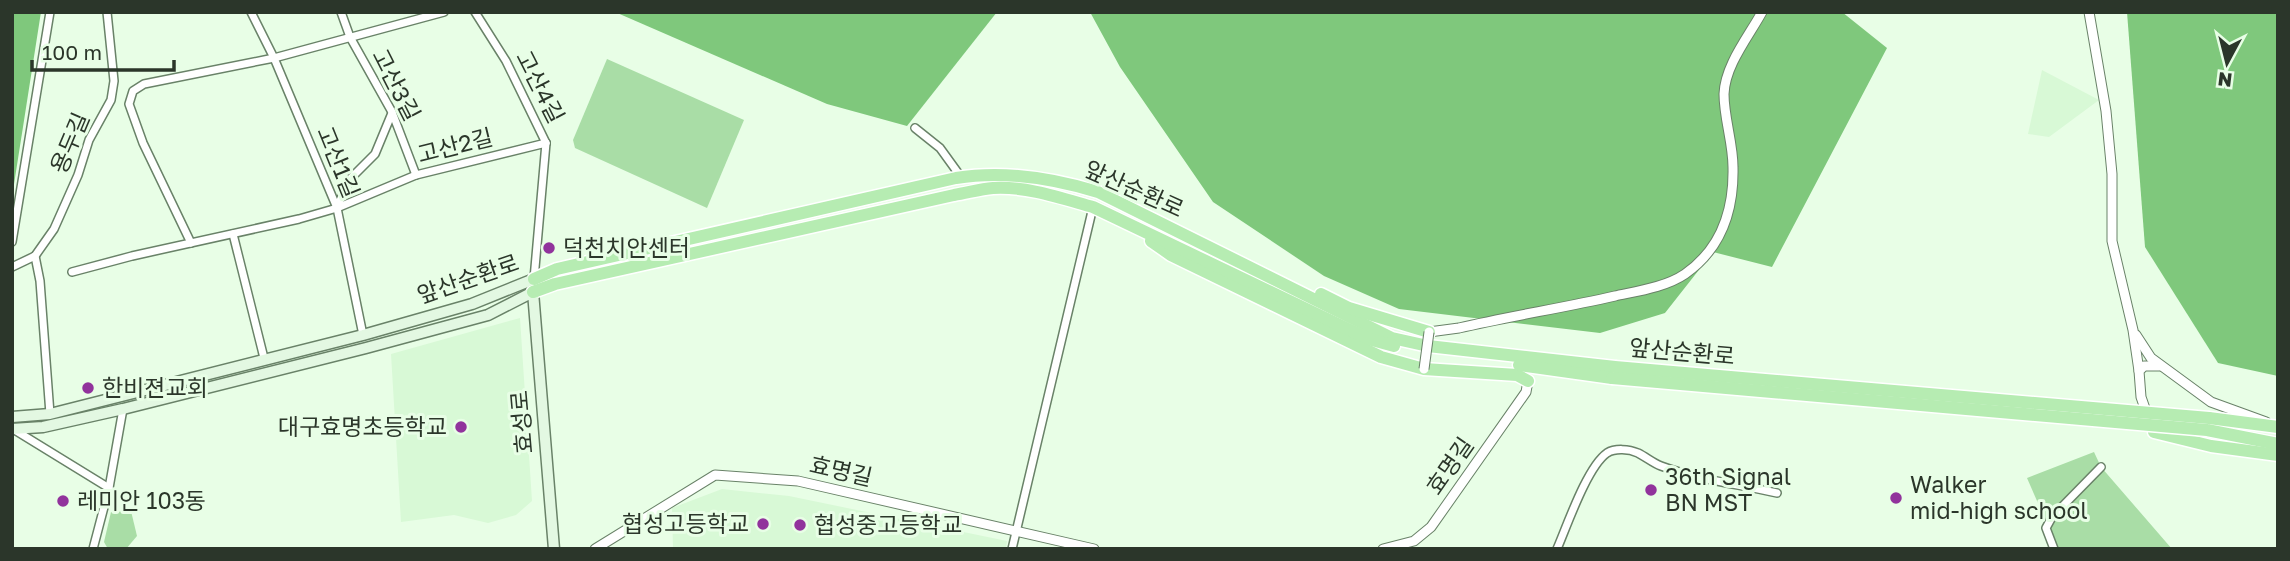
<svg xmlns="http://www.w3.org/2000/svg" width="2290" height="561" viewBox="0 0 2290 561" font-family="'Golos Text','Noto Sans KR',sans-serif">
<rect width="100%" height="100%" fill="#e8fee6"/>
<g fill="#d8f9d6">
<path d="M2042 70 2099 100 2049 137 2028 134Z"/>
<path d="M520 318 532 501 516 515 488 523 454 515 401 522 391 354Z"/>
<path d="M722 489 789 496 1007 541 1006 549H673L672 508Z"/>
</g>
<g fill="#a9dda6">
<path d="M607 59 744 120 707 208 575 148 573 140Z"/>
<path d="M2094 452 2101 467 2172 549H2058L2027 478Z"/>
<path d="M131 511 137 536 126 549H108L104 542 111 512Z"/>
</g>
<g fill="#7fc87c">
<path d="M12 12H41L12 197Z"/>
<path d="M615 12H997L907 126 827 104Z"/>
<path d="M1090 12H1842L1887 48 1772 267 1713 252 1665 313 1600 333 1399 309 1324 276 1213 202 1120 67Z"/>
<path d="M2127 12H2278V376L2218 363 2145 247Z"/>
</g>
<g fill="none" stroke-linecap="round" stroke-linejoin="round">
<defs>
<g id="minor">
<path d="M251 12 274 58 337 208 363 335"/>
<path d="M341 12 350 37 392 112 416 175"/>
<path d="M475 12 506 61 546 143"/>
<path d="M915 128 940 148 961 177"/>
<path d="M337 207 350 179 375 154 392 113"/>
<path d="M233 234 264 358"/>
<path d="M12 242 50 12"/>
<path d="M191 243 143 143 129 104 133 91 144 84 274 58 444 12"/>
<path d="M35 256 40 281 50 414"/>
<path d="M12 267 35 256 54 229 78 175 89 140 111 100 114 81 107 12"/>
<path d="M72 272 132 256 299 219 337 208 416 175 546 143"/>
<path d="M534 279 546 143"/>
<path d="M13 429 109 488"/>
<path d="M93 549 109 488 123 409"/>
<path d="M1012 549 1093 207"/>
<path d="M1557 549C1567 526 1587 467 1607 453 1615 448 1629 449 1638 453 1646 457 1653 463 1661 466 1699 480 1738 484 1777 493"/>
<path d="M2054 549 2046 528 2052 517 2101 467"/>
</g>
<g id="tertiary">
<path d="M2089 12 2106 111 2112 174V241L2133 330 2139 371"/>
<path d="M1429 332 1459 328C1510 316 1563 308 1615 296 1638 291 1666 287 1685 274 1722 248 1734 210 1733 167 1733 143 1724 118 1724 94 1725 65 1749 36 1762 12"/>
<path d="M2136 335 2151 358 2211 402 2266 422"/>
<path d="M2148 417 2141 397 2139 371 2144 366H2159"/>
<path d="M595 549 715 475 798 481 1094 549"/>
<path d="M1383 549 1414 541 1431 527 1526 392 1528 381"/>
</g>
<g id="secondary">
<path d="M12 417 50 414 363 335 472 304 534 279"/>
<path d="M12 429 43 427 123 409 366 348 488 315 533 292 554 549"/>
</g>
<g id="trunk">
<path d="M1151 241 1171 255 1381 357 1424 369 1517 375 1528 381"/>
<path d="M534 279 557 269 956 178C1004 170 1052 178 1098 192L1392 338 1428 346 1615 367"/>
<path d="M533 292 555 284 954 195C967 193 980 189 993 188 1027 186 1061 198 1093 207L1350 330 1372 340 1394 346"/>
<path d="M1321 294 1349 308 1429 332"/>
<path d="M1519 365 1612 378"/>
<path d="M2209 418 2278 427"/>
<path d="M2207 430 2278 444"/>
<path d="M2154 432 2211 446 2278 455"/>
</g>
</defs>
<use href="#minor" stroke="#698268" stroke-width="10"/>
<use href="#tertiary" stroke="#698268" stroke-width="11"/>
<use href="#secondary" stroke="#698268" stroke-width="13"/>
<use href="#trunk" stroke="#fff" stroke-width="15"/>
<use href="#minor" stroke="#fff" stroke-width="7"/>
<use href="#tertiary" stroke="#fff" stroke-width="9"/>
<use href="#secondary" stroke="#e3f8e2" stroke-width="10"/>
<use href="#trunk" stroke="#b6ecb2" stroke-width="12"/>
<defs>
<path id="tertiary-bridge" d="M1424 369 1429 332"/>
<g id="trunk-bridge">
<path d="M1615 367 2209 418"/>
<path d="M1612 378 2207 430"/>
</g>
</defs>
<use href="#tertiary-bridge" stroke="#698268" stroke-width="11" stroke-linecap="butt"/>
<use href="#trunk-bridge" stroke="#fff" stroke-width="15" stroke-linecap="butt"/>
<use href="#tertiary-bridge" stroke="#fff" stroke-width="9"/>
<use href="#trunk-bridge" stroke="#b6ecb2" stroke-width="12"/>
</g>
<g fill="#91339c" stroke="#e8fee6" stroke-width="2.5">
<circle cx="549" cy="248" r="7"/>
<circle cx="88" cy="388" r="7"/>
<circle cx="461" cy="427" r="7"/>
<circle cx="1651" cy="490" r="7"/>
<circle cx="1896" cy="498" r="7"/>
<circle cx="63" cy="501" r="7"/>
<circle cx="763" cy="524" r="7"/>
<circle cx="800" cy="525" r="7"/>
</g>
<g text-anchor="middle" stroke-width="6" stroke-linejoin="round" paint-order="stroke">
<g font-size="23" fill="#2b362a" stroke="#e8fee6">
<text transform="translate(396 85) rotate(63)" y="8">고산3길</text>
<text transform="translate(540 87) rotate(63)" y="8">고산4길</text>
<text transform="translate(70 143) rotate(-67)" y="8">용두길</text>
<text transform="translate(455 146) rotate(-14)" y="8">고산2길</text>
<text transform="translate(338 162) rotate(68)" y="8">고산1길</text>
<text transform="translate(1134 189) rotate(24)" y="8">앞산순환로</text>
<text transform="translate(468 279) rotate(-19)" y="8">앞산순환로</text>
<text transform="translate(1682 352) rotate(5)" y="8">앞산순환로</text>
<text transform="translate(522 422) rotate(-95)" y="8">효성로</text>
<text transform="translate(1450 466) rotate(-55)" y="8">효명길</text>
<text transform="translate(841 471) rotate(13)" y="8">효명길</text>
</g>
<g font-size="23" fill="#2b362a" stroke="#e8fee6" text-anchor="start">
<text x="563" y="256">덕천치안센터</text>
<text x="102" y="396">한비젼교회</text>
<text x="447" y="435" text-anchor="end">대구효명초등학교</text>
<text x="1665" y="485">36th Signal<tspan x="1665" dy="26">BN MST</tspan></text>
<text x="1910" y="493">Walker<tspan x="1910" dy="26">mid-high school</tspan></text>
<text x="77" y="509">레미안 103동</text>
<text x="749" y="532" text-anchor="end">협성고등학교</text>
<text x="814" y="533">협성중고등학교</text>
</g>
</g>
<rect width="2290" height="561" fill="none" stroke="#2b362a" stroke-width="28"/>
<g transform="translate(2227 63) rotate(187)" stroke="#e8fee6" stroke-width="5" paint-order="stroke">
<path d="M0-5L12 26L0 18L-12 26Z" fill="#2b362a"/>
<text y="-10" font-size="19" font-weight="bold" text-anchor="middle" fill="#2b362a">N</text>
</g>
<path d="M32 60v10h142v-10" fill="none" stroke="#2b362a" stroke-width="3.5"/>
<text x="42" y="60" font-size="21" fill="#2b362a" stroke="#e8fee6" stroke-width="5" paint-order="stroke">100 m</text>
</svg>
